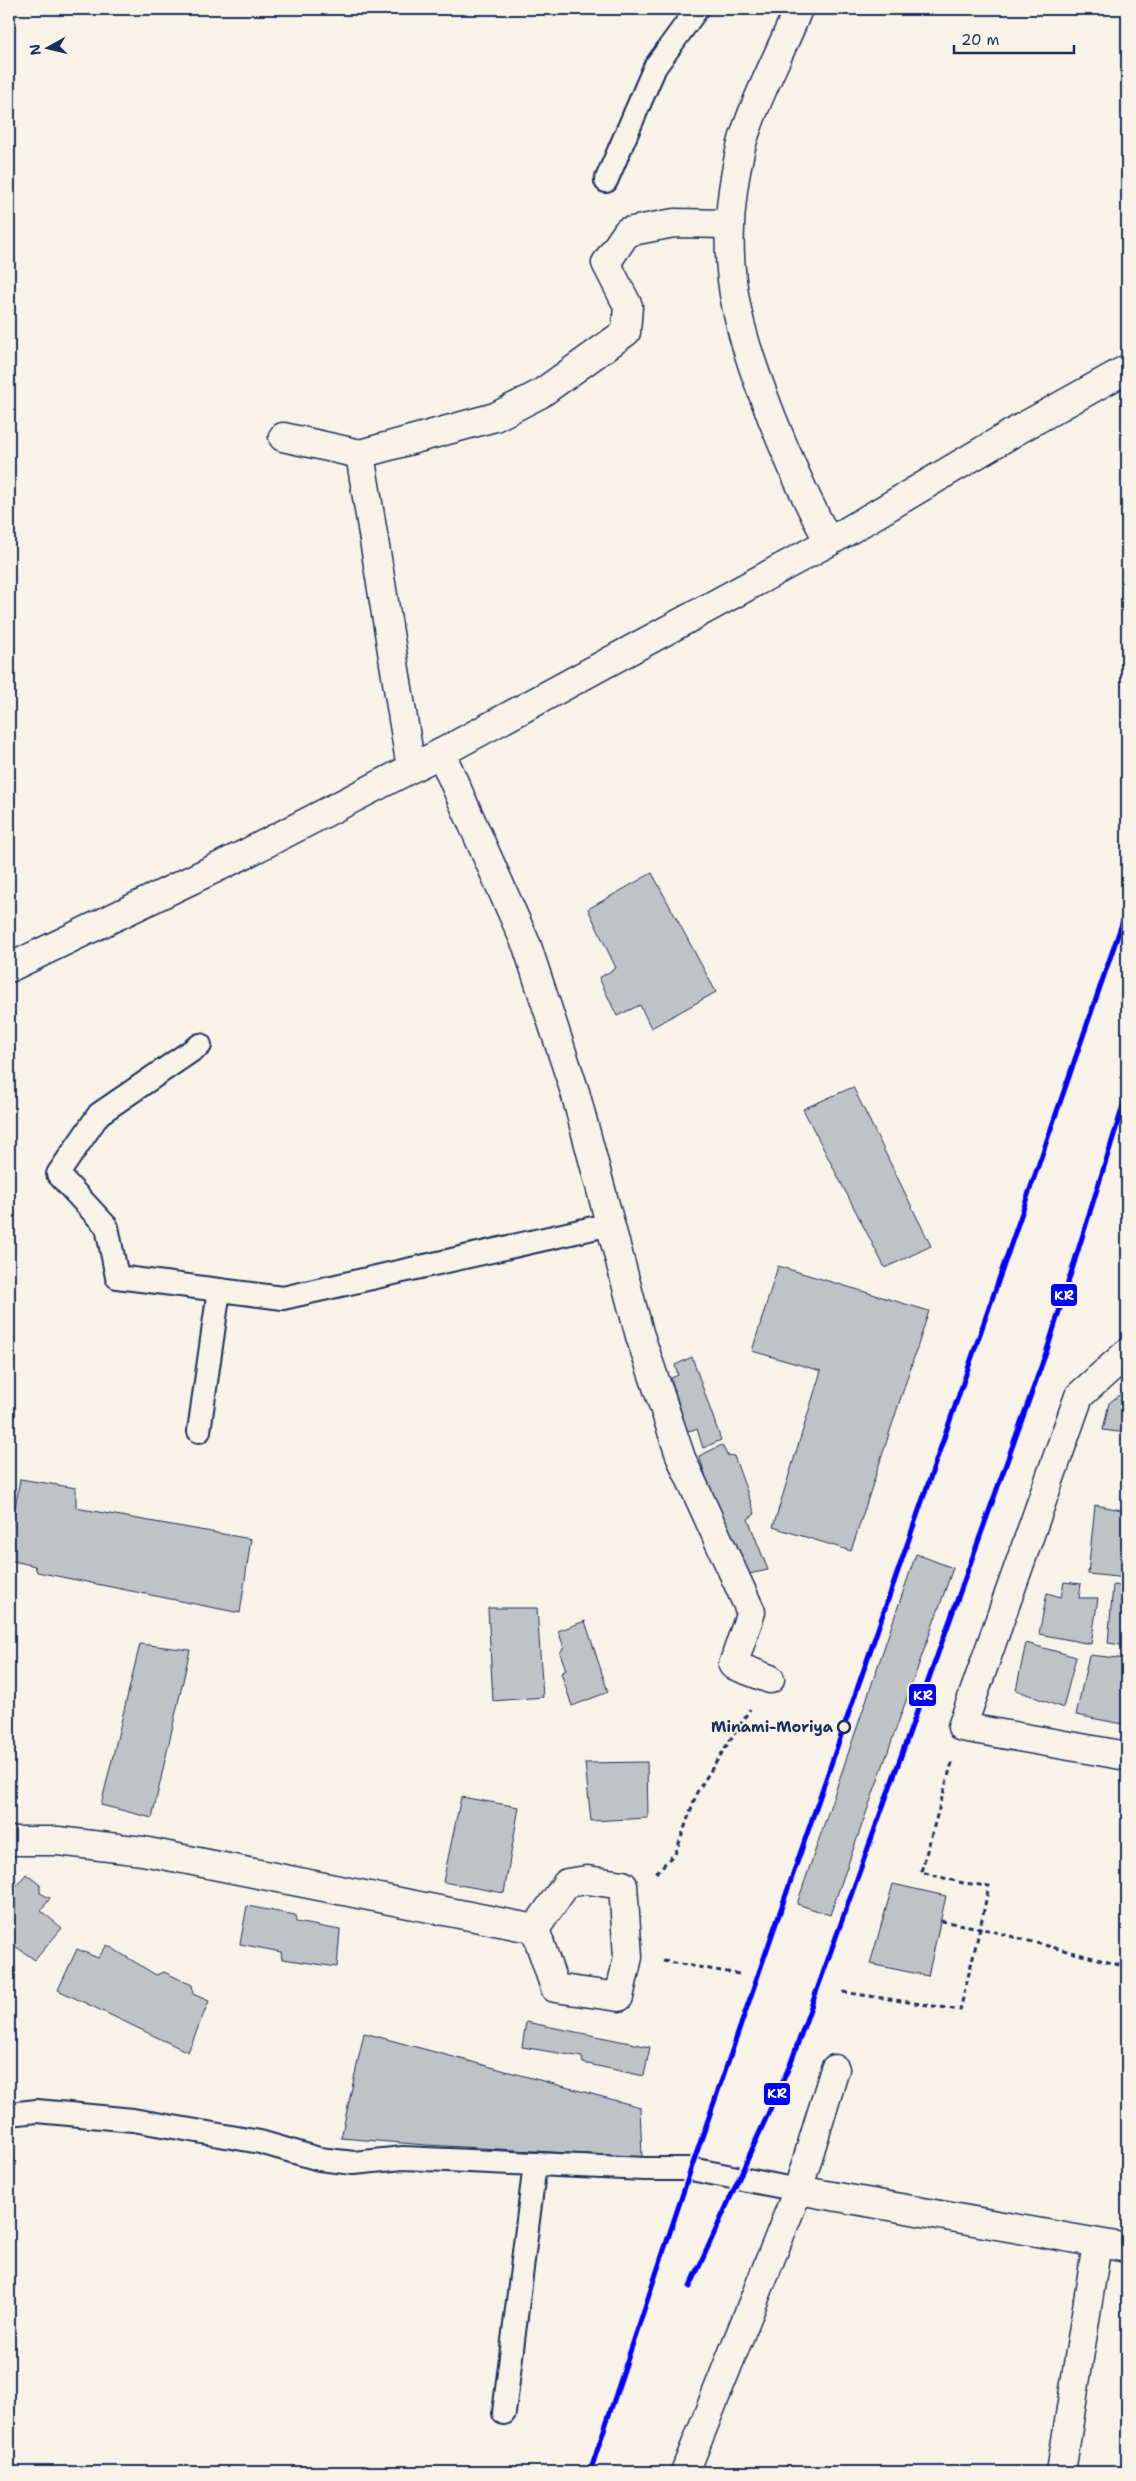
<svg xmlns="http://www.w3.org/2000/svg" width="1136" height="2481" viewBox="0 0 1136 2481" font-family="'Shantell Sans',sans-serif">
<rect width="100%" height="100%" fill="#f7f3e8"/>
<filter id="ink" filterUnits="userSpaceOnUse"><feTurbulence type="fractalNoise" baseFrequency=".02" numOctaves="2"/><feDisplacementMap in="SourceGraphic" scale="10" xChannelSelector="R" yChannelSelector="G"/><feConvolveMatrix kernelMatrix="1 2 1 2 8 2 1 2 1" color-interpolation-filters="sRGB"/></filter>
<g filter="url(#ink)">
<g fill="#c0c3c5" stroke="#1b2f5e">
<path d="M652 873 716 992 651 1028 640 1005 617 1016 599 978 616 968 588 909Z"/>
<path d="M853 1087 931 1246 885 1268 803 1109Z"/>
<path d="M778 1266 929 1311 851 1551 773 1527 821 1371 752 1351Z"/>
<path d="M692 1357 721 1440 703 1448 697 1429 687 1431 671 1378 678 1375 675 1365Z"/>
<path d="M1127 1389V1433L1103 1430 1109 1403Z"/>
<path d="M722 1445 727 1455 734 1456 755 1514 748 1519 768 1570 744 1575 726 1537 699 1456Z"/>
<path d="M20 1479 76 1488V1508L251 1539 240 1613 37 1572 35 1566 9 1560V1543Z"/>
<path d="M1095 1505 1127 1511V1578L1088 1574Z"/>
<path d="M916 1554 953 1568 830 1915 797 1904Z"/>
<path d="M1064 1582 1081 1584 1079 1598H1098L1091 1644 1039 1634 1047 1593 1061 1597Z"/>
<path d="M1113 1585 1127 1587V1646L1108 1643Z"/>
<path d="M488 1608H537L543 1697 493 1701Z"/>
<path d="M585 1621 608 1692 572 1706 561 1673 566 1670 560 1653 564 1647 558 1631Z"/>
<path d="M1026 1643 1076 1657 1063 1708 1016 1690Z"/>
<path d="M140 1644 190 1650 152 1818 101 1805Z"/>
<path d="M1089 1655 1127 1659V1725L1076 1715Z"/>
<path d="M647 1762 648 1818 591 1821 585 1763Z"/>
<path d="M461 1797 519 1807 504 1893 443 1882Z"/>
<path d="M26 1874 40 1885V1893L50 1898 41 1911 62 1928 35 1960 9 1942V1895Z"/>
<path d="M893 1884 946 1896 928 1976 870 1964Z"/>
<path d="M247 1906 295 1915 296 1922 340 1930 337 1967 282 1959 281 1952 240 1944Z"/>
<path d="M107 1945 156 1975 164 1972 192 1985 193 1994 209 2001 188 2052 58 1990 77 1949 98 1958Z"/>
<path d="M526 2022 650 2047 644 2076 583 2063 582 2057 522 2047Z"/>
<path d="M364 2033 640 2107 642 2157 426 2145 341 2138Z"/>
</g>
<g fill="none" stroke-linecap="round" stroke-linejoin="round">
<defs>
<g id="service">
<path d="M606 181 655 67 697 9"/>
<path d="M200 1045 99 1114 58 1174 107 1227 117 1277 283 1298 611 1224"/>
<path d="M199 1431 219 1290"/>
<path d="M9 2114 37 2111 133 2120 260 2142 319 2159 354 2163 403 2158 645 2169H691L798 2190"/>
<path d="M504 2413 535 2164"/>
</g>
<g id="minor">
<path d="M283 437 360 454 411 768"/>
<path d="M360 454 495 417 540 394 626 332 628 306 606 263 627 232 674 223 729 224"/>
<path d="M829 542 1021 428 1127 369"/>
<path d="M441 753 527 946 575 1092 640 1336 681 1458 751 1612 733 1665 770 1679"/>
<path d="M1127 1353 1079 1396 962 1727 1127 1756"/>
<path d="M9 1841H58L143 1851 535 1929"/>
<path d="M587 1880 623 1885 628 1957 619 1997 555 1988 535 1929 567 1883Z"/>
<path d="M798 2190 1127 2248"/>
<path d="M685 2472 798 2190 835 2069"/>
<path d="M1061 2472 1097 2244"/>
</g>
<path id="tertiary" d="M9 968 247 853 441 753 829 542C807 502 789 461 772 418 741 338 721 278 733 190 736 171 739 149 746 131 760 89 782 50 798 9"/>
</defs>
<use href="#service" stroke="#1b2f5e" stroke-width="26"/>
<use href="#minor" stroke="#1b2f5e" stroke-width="31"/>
<use href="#tertiary" stroke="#1b2f5e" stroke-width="31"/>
<g stroke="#1b2f5e" stroke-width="3" stroke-dasharray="5 4" stroke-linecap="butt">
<path d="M656 1873 676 1852 697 1792 750 1709"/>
<path d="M941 1921 980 1928 989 1886 963 1883 921 1872 953 1759"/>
<path d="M663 1961 739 1974"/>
<path d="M843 1992 960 2010 980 1928 1127 1967"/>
</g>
<use href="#service" stroke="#f7f3e8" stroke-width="22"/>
<use href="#minor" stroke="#f7f3e8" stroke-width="28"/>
<use href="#tertiary" stroke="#f7f3e8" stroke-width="28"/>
<defs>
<g id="rail-1">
<path d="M690 2287 790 2065 1047 1350 1127 1093"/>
<path d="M590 2472 691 2169 1127 909"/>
</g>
</defs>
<use href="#rail-1" stroke="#f7f3e8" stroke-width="9"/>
<use href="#rail-1" stroke="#00f" stroke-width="5"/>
</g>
</g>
<circle fill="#f7f3e8" stroke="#1b2f5e" stroke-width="2.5" cx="844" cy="1727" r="6"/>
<g text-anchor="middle" stroke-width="4" stroke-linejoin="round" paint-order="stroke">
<g font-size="15" font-weight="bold" fill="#1b2f5e" stroke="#f7f3e8" text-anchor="end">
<text x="833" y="1732">Minami-Moriya</text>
</g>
</g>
<g stroke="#f7f3e8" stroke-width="2">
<rect x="1050" y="1283" width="28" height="24" rx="5" fill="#00f"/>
<rect x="908" y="1683" width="29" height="24" rx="5" fill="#00f"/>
<rect x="763" y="2082" width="28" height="24" rx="5" fill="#00f"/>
</g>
<g font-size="14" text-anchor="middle" font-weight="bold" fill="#fff">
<text x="1064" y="1300">KR</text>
<text x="923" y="1700">KR</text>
<text x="777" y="2098">KR</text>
</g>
<rect width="1136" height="2481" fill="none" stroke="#f7f3e8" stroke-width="30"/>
<rect x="15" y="15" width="1106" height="2451" fill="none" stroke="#1b2f5e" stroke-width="2" filter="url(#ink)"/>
<g transform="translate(48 48) rotate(262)" stroke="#f7f3e8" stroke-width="4" paint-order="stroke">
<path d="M0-4L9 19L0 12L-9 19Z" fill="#1b2f5e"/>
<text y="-8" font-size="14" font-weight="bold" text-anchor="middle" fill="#1b2f5e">N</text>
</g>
<path d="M954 45v8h120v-8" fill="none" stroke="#1b2f5e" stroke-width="2.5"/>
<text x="961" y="45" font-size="15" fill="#1b2f5e" stroke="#f7f3e8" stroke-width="4" paint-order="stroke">20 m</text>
</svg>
